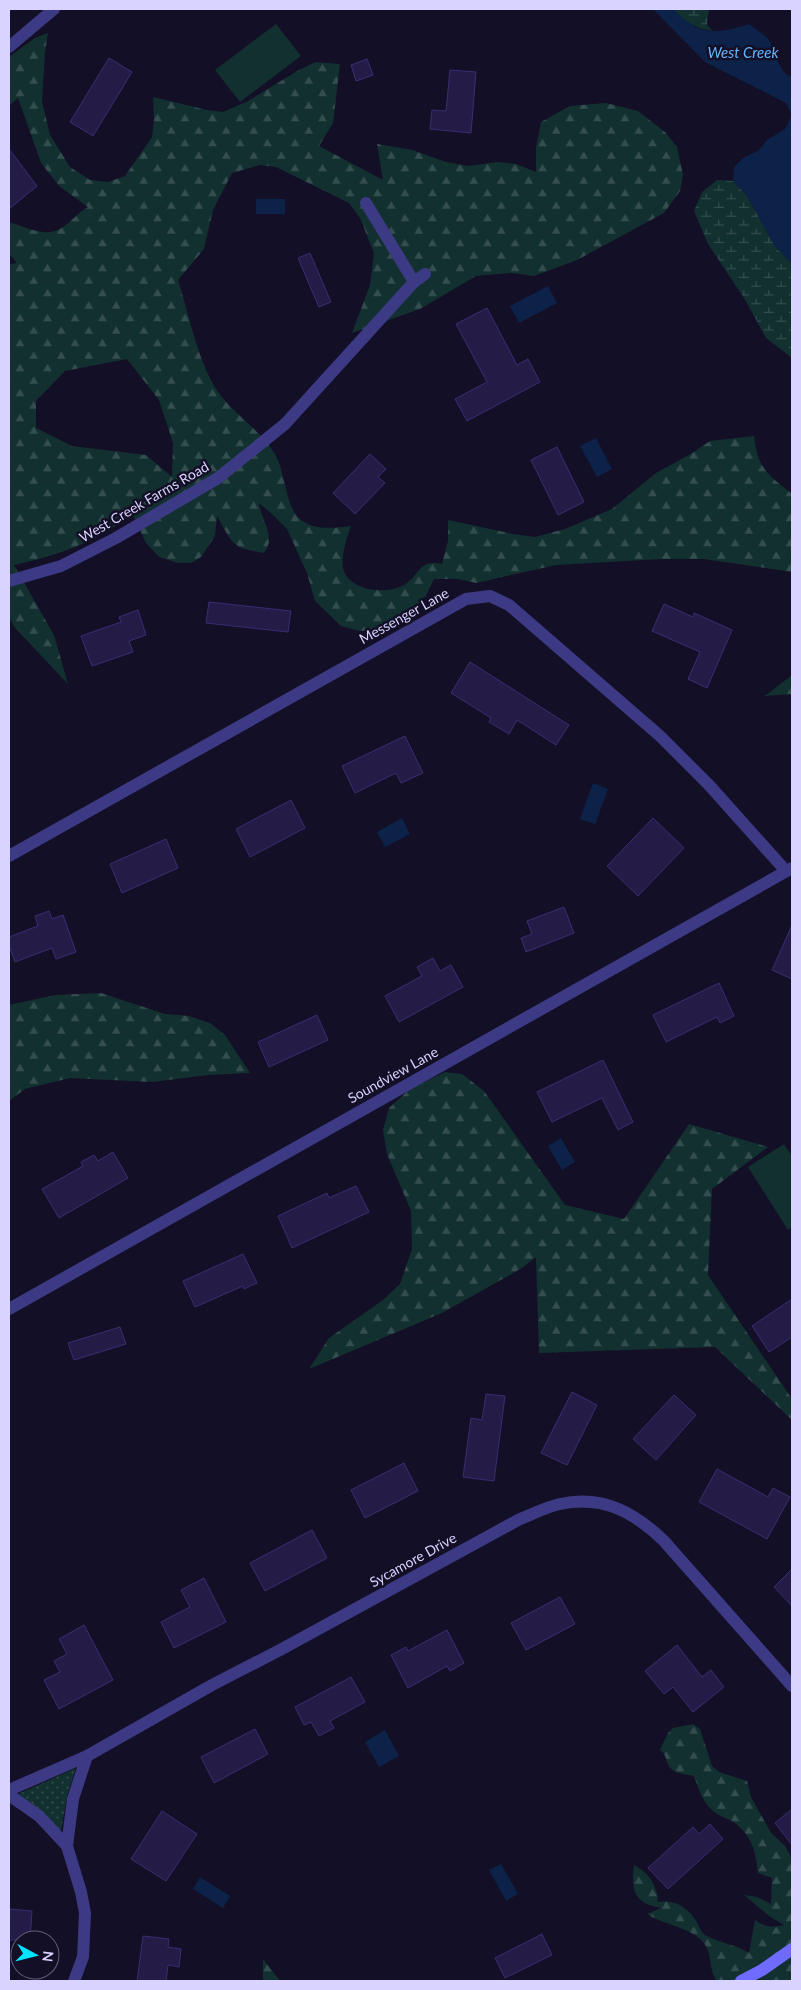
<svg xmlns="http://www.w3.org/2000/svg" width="801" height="1990" viewBox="0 0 801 1990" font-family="Lato,sans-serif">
<defs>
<pattern id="grass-dots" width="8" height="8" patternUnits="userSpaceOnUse" patternTransform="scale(1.25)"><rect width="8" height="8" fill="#12302f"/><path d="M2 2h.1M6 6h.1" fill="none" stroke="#344d4e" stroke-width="1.8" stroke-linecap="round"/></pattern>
<pattern id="forest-firs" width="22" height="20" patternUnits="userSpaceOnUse" patternTransform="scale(1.25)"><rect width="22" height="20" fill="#12302f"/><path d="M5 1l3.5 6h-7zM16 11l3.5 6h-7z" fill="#344d4e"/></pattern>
<pattern id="wetland-marsh" width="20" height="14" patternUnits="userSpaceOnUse" patternTransform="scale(1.25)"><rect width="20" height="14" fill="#12302f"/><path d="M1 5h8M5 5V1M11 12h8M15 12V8" fill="none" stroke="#344d4e"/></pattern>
</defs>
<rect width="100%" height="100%" fill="#130f26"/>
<path fill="url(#grass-dots)" d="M76 1768 67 1796 61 1832 18 1794Z"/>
<g fill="url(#forest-firs)" fill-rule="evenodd">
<path d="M48 33 45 52 42 101 50 135 70 167 90 180 108 182 125 176 152 137 154 119 153 97 207 110 223 112 248 101 299 70 316 62 340 64 333 123 319 146 383 180 377 144 412 150 446 162 468 166 498 162 516 164 536 172V148L541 122 570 106 606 103 638 111 665 132 677 147 683 175 680 191 664 213 577 260 534 276 511 273 476 276 420 309 352 333 370 285 374 253 360 218 349 203 276 167 260 165 232 173 213 210 204 249 178 280C189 314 199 369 222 397 238 417 263 433 276 456 285 473 286 508 300 519 314 531 334 528 351 526 347 538 341 554 343 568 347 590 385 595 402 586 421 576 417 559 442 564L448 541V520L513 534 535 537 565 529 612 509 656 473 689 455 710 441 754 436C758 469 767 474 792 494V572L704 559H661L556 565 476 583 458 579H434L426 596 394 625 379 630 360 631 341 626 315 601 307 573 287 529 272 514 259 503C261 521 277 537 264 553 231 548 233 544 217 516L215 536 201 557 191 563H178L159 557 146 543 132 513C124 519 115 527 106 532 78 548 46 558 14 565L54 635 68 684 15 628 9 617V264L17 263 9 254V222C26 227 46 239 63 227 72 221 78 213 88 207L59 186 41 163 18 98 9 106V57L35 38ZM127 359 159 400 173 443 172 477 146 455 72 446 36 428V401L65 371Z"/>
<path d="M792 675V694L765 696Z"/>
<path d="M101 993 165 1014 189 1016 210 1023 225 1035 250 1073 208 1075 152 1082 70 1078 25 1089 9 1101V1005L55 995Z"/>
<path d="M445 1072 462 1074 484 1091 565 1205 624 1219 689 1124 768 1147 712 1189 708 1275 792 1399V1420L715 1347 539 1353 536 1257 522 1268 442 1313 309 1369 329 1338 383 1300 400 1284 412 1249 411 1211 387 1154 383 1130 389 1108 410 1089Z"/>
<path d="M693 1724 700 1729 712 1766 719 1772 747 1781 751 1797 771 1833 785 1846 790 1855 792 1864V1981H717C709 1971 712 1959 707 1948 698 1928 663 1925 647 1914L661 1908C634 1903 631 1891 634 1865 649 1873 657 1885 658 1902 675 1899 688 1907 697 1922 699 1927 701 1932 705 1935 719 1943 735 1944 749 1953L755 1920C765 1927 772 1928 784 1925L769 1916 744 1895 757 1897 771 1904 772 1878 758 1873C756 1851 751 1832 730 1820 723 1817 715 1814 710 1808 702 1800 698 1787 694 1776 685 1774 672 1774 668 1764 665 1758 666 1754 660 1750L668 1733 673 1728Z"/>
<path d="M263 1959 280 1981H263Z"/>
</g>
<g fill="url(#wetland-marsh)">
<path d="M673 9H709L707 25 713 31C696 29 685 22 673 9Z"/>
<path d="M717 180 733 181 746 194 775 246 792 264V358L766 338 744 298 708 244 694 211 702 192Z"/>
</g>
<g fill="#12302f">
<path d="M276 24 301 56 240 102 215 70Z"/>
<path d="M784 1144 792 1156V1227L788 1230 748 1167Z"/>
</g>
<g fill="#0c2248">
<path d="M653 9H673C699 36 714 35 749 24 755 29 764 34 768 39 777 51 777 72 792 77V264L775 246 746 194 733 181 734 167 743 158 759 150 767 140 785 129 792 115 786 103 705 62Z"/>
<rect x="256" y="199" width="29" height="15"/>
<path d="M548 286 557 303 519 323 510 306Z"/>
<path d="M596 438 612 469 597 477 580 446Z"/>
<path d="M593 783 608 789 595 824 580 819Z"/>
<path d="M402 818 410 834 385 847 377 832Z"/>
<path d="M561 1138 575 1162 562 1170 548 1146Z"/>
<path d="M385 1730 399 1756 379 1767 365 1742Z"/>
<path d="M501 1864 518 1894 506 1901 489 1870Z"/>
<path d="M200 1877 230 1896 223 1908 193 1889Z"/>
</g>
<g fill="#241b47" stroke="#3b2d73">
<path d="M109 58 132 72 93 136 70 122Z"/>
<path d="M367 59 373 75 356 81 351 65Z"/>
<path d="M450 70 476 72 471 133 430 129 432 110 446 111Z"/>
<path d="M9 149 37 186 9 209Z"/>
<path d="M310 253 331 302 319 307 298 258Z"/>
<path d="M487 308 517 365 528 359 540 382 467 421 455 399 487 382 456 324Z"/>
<path d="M557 447 584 502 558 515 531 460Z"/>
<path d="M370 454 386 469 378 477 385 483 355 514 333 493Z"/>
<path d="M209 602 291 611 288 632 206 623Z"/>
<path d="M664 604 693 617 694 613 732 630 707 688 688 679 700 652 652 631Z"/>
<path d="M138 610 146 635 129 641 133 652 92 666 81 636 121 622 119 617Z"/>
<path d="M470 662 569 725 556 745 517 720 509 734 489 722 491 718 451 693Z"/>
<path d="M405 736 423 773 401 783 396 773 355 793 342 766Z"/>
<path d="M291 800 305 828 250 857 236 829Z"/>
<path d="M653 818 684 848 638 896 607 866Z"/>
<path d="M166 839 178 868 122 893 110 864Z"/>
<path d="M564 907 574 933 526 952 521 938 532 934 527 921Z"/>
<path d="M49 911 52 919 63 915 76 952 56 959 52 948 15 962 9 945V937L38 926 35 916Z"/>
<path d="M792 925V979L772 970Z"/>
<path d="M433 958 440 971 451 965 463 987 399 1022 385 996 422 976 417 967Z"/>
<path d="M719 983 734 1016 720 1023 717 1017 666 1042 653 1015Z"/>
<path d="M317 1015 328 1040 269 1067 258 1042Z"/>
<path d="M603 1060 633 1122 618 1130 602 1098 552 1122 537 1092Z"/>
<path d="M113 1152 128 1178 59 1218 42 1189 83 1166 81 1162 94 1155 98 1161Z"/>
<path d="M356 1186 369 1212 292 1248 278 1216 327 1193 329 1198Z"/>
<path d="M243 1254 257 1283 244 1289 243 1286 195 1307 183 1281Z"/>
<path d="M792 1299V1337L769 1352 752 1326Z"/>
<path d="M120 1327 126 1344 74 1360 68 1343Z"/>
<path d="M572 1392 597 1405 567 1465 541 1453Z"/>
<path d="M486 1394 505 1396 494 1481 463 1477 471 1418 482 1420Z"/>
<path d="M674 1395 696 1415 656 1460 633 1439Z"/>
<path d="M404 1463 418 1491 365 1518 351 1490Z"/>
<path d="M717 1469 768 1497 773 1488 790 1497 767 1539 699 1502Z"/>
<path d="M312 1530 327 1558 265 1591 250 1563Z"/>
<path d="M792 1569V1606L774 1587Z"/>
<path d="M204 1578 226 1622 174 1648 161 1622 190 1607 181 1590Z"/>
<path d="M560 1597 575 1624 526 1650 511 1623Z"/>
<path d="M84 1625 113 1680 59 1709 44 1680 60 1672 54 1661 67 1654 59 1639Z"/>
<path d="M447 1630 464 1663 450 1671 447 1666 408 1688 391 1655 406 1647 408 1651Z"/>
<path d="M677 1645 702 1677 711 1670 724 1687 693 1712 673 1687 664 1694 645 1671Z"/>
<path d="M351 1677 365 1702 330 1721 334 1728 319 1736 311 1722 304 1725 295 1707Z"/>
<path d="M255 1729 268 1754 214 1783 201 1757Z"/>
<path d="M792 1809V1845L775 1823Z"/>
<path d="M162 1811 197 1834 166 1881 131 1859Z"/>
<path d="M710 1824 723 1839 668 1889 648 1868 693 1827 699 1834Z"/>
<path d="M10 1909 32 1911 30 1940H9Z"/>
<path d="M542 1934 552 1955 505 1978 495 1958Z"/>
<path d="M143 1936 169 1939 168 1947 181 1949 179 1967 168 1965 166 1981H137Z"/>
</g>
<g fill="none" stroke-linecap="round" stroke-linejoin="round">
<g stroke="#3d3a85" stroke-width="12">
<path d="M9 47 54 9"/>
<path d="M366 203 414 282"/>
<path d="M9 581 61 566 116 538 218 478 285 424 414 282 425 274"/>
<path d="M9 856 466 599 490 596 509 605 660 736 709 785 786 871"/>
<path d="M9 1309 792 868"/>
<path d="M9 1790 87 1756 212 1685 280 1650 520 1519C533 1514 546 1507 560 1504 603 1495 634 1512 664 1541L792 1686"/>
<path d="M9 1795 39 1816 67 1846"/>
<path d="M74 1981 83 1957 85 1913 81 1892 67 1846 73 1799 87 1756"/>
</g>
<path stroke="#6f6bff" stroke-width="12" d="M741 1981 762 1970 792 1949"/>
</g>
<g text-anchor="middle" stroke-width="5" stroke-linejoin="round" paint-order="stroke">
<g font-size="14" fill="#d9d4ff" stroke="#130f26">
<text transform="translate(144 502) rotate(-30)" y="5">West Creek Farms Road</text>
<text transform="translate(404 616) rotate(-29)" y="5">Messenger Lane</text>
<text transform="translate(393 1075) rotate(-29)" y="5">Soundview Lane</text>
<text transform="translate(413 1560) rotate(-29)" y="5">Sycamore Drive</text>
</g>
<g font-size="15" font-style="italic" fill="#62b6ff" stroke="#130f26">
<text x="743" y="58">West Creek</text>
</g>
</g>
<rect width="801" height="1990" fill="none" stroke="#d9d4ff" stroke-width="20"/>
<g transform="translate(35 1955) rotate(97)"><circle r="24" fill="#130f26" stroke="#625e7d"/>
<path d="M0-4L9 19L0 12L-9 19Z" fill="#00e5ff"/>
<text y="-8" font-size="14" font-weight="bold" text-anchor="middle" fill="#d9d4ff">N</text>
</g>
</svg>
